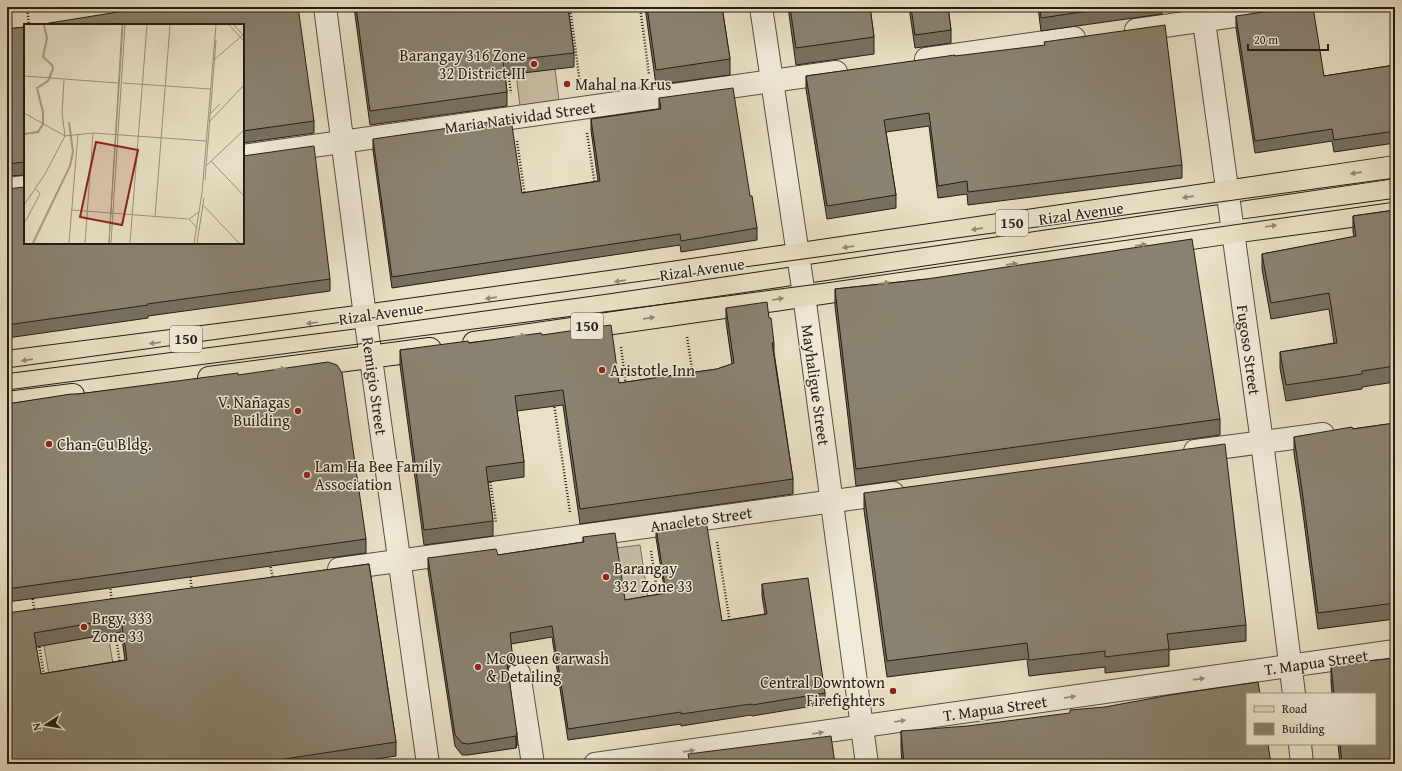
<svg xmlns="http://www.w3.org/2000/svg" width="1402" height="771" viewBox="0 0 1402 771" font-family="'Gentium Book Plus',serif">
<rect width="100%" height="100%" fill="#e9e0c5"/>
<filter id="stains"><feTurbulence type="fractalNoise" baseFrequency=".005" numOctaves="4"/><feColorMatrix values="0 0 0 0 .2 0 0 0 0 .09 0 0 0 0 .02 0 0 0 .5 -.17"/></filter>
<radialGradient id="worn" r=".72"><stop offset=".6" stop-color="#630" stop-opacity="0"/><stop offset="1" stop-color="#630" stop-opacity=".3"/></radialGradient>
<g fill="#c8bfa7" stroke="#766e5d">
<path d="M555 69 559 101 520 106 516 74Z"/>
<path d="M640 545 648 598 624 602 616 548Z"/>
<path d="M40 623 64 642 108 634 115 676 51 686Z"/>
</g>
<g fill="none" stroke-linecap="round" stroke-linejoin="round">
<defs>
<g id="minor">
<path d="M325 7 365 316 428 764"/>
<path d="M761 7 804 295 867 764"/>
<path d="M1202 7 1262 442 1294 694"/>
<path d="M1136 30 1297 7"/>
<path d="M926 59 1074 38"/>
<path d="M243 156 836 72"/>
<path d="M7 189 25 187"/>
<path d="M1195 451 1323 434"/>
<path d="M339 569 893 493"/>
<path d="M519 673 533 764"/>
<path d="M1300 744 1302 764"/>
<path d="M595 764 1395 651"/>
</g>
<g id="major">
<path d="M474 343 774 300 1232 232 1395 210"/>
<path d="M7 362 365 316 610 282 1395 167"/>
<path d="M209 378 430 349"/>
<path d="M7 403 73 395"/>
</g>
</defs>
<use href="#minor" stroke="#554e40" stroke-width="24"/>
<use href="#major" stroke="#241d13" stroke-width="24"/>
<g stroke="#241d13" stroke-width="2.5" stroke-dasharray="1 2" stroke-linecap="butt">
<path d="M27 7 29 25"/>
<path d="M111 7 112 15"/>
<path d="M570 7 580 84"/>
<path d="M640 7 649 74"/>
<path d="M508 72 511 93"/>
<path d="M587 133 595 185"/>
<path d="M517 141 525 196"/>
<path d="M687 337 693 375"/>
<path d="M621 347 626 386"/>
<path d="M554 404 570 512"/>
<path d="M490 479 496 522"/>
<path d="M717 542 730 623"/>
<path d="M651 551 658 597"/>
<path d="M270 564 273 579"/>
<path d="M190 574 192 591"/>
<path d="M110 586 112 603"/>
<path d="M32 596 35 613"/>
<path d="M115 630 120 664"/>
<path d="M39 644 44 676"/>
</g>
<use href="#minor" stroke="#f1ebd9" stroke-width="22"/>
<use href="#major" stroke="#e9e0c5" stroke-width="22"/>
<g stroke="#241d13" stroke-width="1">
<path d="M7 368 1395 178"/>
<path d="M7 390 826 283 1395 202"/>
</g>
</g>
<g fill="#777060" stroke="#241d13" fill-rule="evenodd">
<path d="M354 7H568L574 53V67L505 75 507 92V106L370 125Z"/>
<path d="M645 7H722L730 59V75L656 85Z"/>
<path d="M788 7H870L874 37V54L796 65Z"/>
<path d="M909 7H948L951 30V43L915 48Z"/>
<path d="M1038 7H1162V14L1041 31Z"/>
<path d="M1236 16 1324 76 1395 65V143L1334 152 1332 141 1255 153 1236 28Z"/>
<path d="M243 25 314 121V133L243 143Z"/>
<path d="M25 27V175L7 176V29Z"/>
<path d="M955 56 1182 165V178L968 205 967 194 938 198 929 126 886 132 896 195V208L827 219 806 89V76Z"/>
<path d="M659 98 750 196 757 228V240L681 252 680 245 392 288 373 150V139L522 193 598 181 591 130V119L659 109Z"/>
<path d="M7 189 330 279V291L148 316V318L7 338Z"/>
<path d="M1395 210V382L1362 387V389L1286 401 1280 368V352L1334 343 1329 309 1271 319 1262 269V254L1354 237 1353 232V216Z"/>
<path d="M927 279 1220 419V435L856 486 835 306V289Z"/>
<path d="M726 308 774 343V352L793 479V494L580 524 563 405 517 411 524 462V477L488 482 493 521V536L424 545 400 365V350L542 335 619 383 717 369 732 364 726 322Z"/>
<path d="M238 375 366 539V553L7 602V404L78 394Z"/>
<path d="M1395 423V619L1318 629 1302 506 1294 453V437Z"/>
<path d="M864 493 1246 625V641L1169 650V666L1105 673V667L1029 676 1027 659 887 677 864 510Z"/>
<path d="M656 527 722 621 765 614 762 596V584L825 693V704L752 716 751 715 681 726V724L568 740 552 637 511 644 512 663 508 668 517 745 516 748 468 755H462L455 746 428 570V558L498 555 583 542V537L625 600 665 593 656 538Z"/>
<path d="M369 564 396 742V756L343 764H7L9 614ZM121 632 125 660 41 674 36 647Z"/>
<path d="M1395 658V764H1340L1338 744H1375V694H1332L1331 682V665Z"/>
<path d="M901 731 1271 764H902L901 748Z"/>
</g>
<g fill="#615b4e" stroke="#241d13">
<path d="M512 651V663L508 668 507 664 508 657Z"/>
<path d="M517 733V745L516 748V736Z"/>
</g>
<g fill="#8a8270" stroke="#241d13" fill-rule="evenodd">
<path d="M140 7H298L314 121 243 131V25H37L118 12V10Z"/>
<path d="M356 7H568L574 53 503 61 507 92 370 111Z"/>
<path d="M647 7H722L730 59 656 70Z"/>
<path d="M790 7H870L874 37 796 48Z"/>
<path d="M911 7H948L951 30 915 35Z"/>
<path d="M1040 7H1116L1041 18Z"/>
<path d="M1299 7H1313L1324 76 1395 65V131L1334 140 1332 129 1255 141 1236 16Z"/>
<path d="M1165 25 1182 165 968 192 967 181 938 186 929 113 884 120 896 195 827 206 806 76 955 55V56L1045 45 1044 42Z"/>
<path d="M25 27V162L7 164V29Z"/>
<path d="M733 88 750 196H752L757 228 681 241 680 234 392 277 373 139 511 119 522 193 600 181 591 119 661 109 659 98Z"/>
<path d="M314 146 330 279 147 304 148 305 7 325V189L25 187V243H243V156Z"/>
<path d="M1395 210V366L1362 371V374L1286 385 1280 352 1337 343 1329 293 1271 303 1262 254 1356 236 1353 216Z"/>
<path d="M1192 239 1220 419 856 469 835 289 927 279Z"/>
<path d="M767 302 769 318H771L774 343H772L793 479 580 509 563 390 515 396 524 462 486 467 493 521 424 530 400 350 468 341 469 343 541 333 542 335 611 325 619 383 717 369 734 363 726 308Z"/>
<path d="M328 362 337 365 342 373 366 539 7 589V404L71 394H78L238 373V375Z"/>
<path d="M1395 423V603L1318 613 1302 490 1294 437 1352 427 1353 429Z"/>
<path d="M1225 444 1246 625 1167 634 1169 649 1105 657V651L1029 660 1027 643 887 661 864 493Z"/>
<path d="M706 520 722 621 767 614 762 584 808 578 825 693 752 705 751 704 681 714V712L568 729 552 626 510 633 512 651 508 657 507 664 517 733 516 736 468 744 462 743 455 735 428 558 496 549 498 555 584 542 583 537 615 533 625 600 666 593 656 527Z"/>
<path d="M369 564 396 742 252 764H7V613ZM121 618 127 660 41 674 34 633Z"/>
<path d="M1395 658V764H1342L1340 744H1375V694H1334L1331 665Z"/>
<path d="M1258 682 1260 694H1247V744H1268L1271 764H904L901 731 968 726 1070 713V710L1105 707 1170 695Z"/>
<path d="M831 736 835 764H690L688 754Z"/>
</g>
<defs><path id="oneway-solid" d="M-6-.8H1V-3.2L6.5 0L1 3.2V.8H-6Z"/></defs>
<g fill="#908875">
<use href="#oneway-solid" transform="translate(1356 173) rotate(172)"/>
<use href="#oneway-solid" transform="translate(1188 197) rotate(172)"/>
<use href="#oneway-solid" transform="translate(1271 226) rotate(-8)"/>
<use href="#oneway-solid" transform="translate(977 229) rotate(172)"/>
<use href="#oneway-solid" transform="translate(1141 245) rotate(-8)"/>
<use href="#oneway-solid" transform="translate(848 247) rotate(172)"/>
<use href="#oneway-solid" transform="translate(1012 264) rotate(-8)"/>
<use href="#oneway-solid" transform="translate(620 281) rotate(172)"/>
<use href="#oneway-solid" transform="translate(884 283) rotate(-8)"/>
<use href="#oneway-solid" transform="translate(491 298) rotate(172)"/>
<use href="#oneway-solid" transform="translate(778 299) rotate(-9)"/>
<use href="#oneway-solid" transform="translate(649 318) rotate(-8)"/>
<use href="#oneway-solid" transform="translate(312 323) rotate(173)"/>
<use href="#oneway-solid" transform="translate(520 336) rotate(-8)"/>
<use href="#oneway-solid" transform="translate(155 343) rotate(173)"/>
<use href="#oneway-solid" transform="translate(27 360) rotate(172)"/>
<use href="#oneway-solid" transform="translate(280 369) rotate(-7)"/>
</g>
<g fill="#958e80">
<use href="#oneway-solid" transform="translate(1199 679) rotate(-8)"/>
<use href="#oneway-solid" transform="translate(1070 697) rotate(-8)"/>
<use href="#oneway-solid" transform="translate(900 721) rotate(-8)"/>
<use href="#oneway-solid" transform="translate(818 733) rotate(-8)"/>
<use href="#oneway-solid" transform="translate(689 751) rotate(-8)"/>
</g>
<g fill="#8f2418" stroke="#f1ebd9" stroke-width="1.5">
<circle cx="534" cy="64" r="4"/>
<circle cx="567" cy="84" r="4"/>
<circle cx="602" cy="370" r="4"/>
<circle cx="298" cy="411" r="4"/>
<circle cx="49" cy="444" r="4"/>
<circle cx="307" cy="475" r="4"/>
<circle cx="606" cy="577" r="4"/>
<circle cx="84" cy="627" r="4"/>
<circle cx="478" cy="667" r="4"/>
<circle cx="893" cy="691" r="4"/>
</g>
<g text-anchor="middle" stroke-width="3" stroke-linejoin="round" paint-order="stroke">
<g fill="#f1ebd9" stroke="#625b4e" stroke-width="1">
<rect x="996" y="210" width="32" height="26" rx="3"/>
<rect x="571" y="313" width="32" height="26" rx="3"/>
<rect x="170" y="326" width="32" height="26" rx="3"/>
</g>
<g font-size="15" font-weight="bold" fill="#241d13">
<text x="1012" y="228">150</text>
<text x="587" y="331">150</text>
<text x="186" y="344">150</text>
</g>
<g font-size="16" fill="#241d13" stroke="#f1ebd9" text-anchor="start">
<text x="526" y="61" text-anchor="end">Barangay 316 Zone<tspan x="526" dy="18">32 District III</tspan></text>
<text x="575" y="90">Mahal na Krus</text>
<text x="610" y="376">Aristotle Inn</text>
<text x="290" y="408" text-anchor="end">V. Nañagas<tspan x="290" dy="18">Building</tspan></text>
<text x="57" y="450">Chan-Cu Bldg.</text>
<text x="315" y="472">Lam Ha Bee Family<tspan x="315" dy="18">Association</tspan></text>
<text x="614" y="574">Barangay<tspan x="614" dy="18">332 Zone 33</tspan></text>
<text x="92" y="624">Brgy. 333<tspan x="92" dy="18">Zone 33</tspan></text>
<text x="486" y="664">McQueen Carwash<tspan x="486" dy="18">&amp; Detailing</tspan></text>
<text x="885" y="688" text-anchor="end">Central Downtown<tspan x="885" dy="18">Firefighters</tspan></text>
</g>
<g font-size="16" fill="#241d13" stroke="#f1ebd9">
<text transform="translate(520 117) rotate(-8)" y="6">Maria Natividad Street</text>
<text transform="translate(1081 213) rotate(-8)" y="6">Rizal Avenue</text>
<text transform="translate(702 269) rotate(-8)" y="6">Rizal Avenue</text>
<text transform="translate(381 313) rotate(-8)" y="6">Rizal Avenue</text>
<text transform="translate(1249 350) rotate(82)" y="6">Fugoso Street</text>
<text transform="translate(816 385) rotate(82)" y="6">Mayhaligue Street</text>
<text transform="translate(375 386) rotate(82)" y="6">Remigio Street</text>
<text transform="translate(701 519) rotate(-8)" y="6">Anacleto Street</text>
<text transform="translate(1316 662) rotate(-8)" y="6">T. Mapua Street</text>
<text transform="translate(995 708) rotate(-8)" y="6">T. Mapua Street</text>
</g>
</g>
<g transform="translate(24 24)">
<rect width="220" height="220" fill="#e9e0c5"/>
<path fill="none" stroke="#a69e88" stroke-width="2" d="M0 110 14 108 19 100V88L13 64 24 57 29 45 28 41 19 33 23 14 20 1M9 219 46 142 49 128 45 98"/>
<path fill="none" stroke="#9a927e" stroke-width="1" d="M205 1 220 17M210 1 220 12M191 35 220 10M0 52 94 59M40 56 38 89 41 112M99 59 186 65M0 89 41 112 69 109 182 117M186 90 196 80M186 97 220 61M187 137 220 172M183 141 220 106M181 156 192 16M0 181 21 150 41 112M179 181 215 219M48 186 164 195M131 193 146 1M165 195 175 188M165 195 173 204M0 200 16 170 12 165M45 219 54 110M61 219 69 109M85 219 98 1M85 219 99 1M87 219 101 1M106 219 123 1M170 219 178 169 192 1M173 219 180 174"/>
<path fill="#8f2418" fill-opacity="0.15" stroke="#8f2418" stroke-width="2" d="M72 118 114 126 98 201 56 193Z"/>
<rect width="220" height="220" fill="none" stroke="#241d13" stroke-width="2"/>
</g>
<rect width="1402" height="771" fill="none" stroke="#e9e0c5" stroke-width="24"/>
<rect x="8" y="8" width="1386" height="755" fill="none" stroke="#241d13" stroke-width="2"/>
<rect x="12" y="12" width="1378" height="747" fill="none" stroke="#241d13"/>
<rect x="1246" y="693" width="130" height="52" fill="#f1ebd9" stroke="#9f998a"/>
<rect x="1254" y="706" width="20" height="6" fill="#e9e0c5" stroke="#9f998a"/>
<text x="1282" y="713" font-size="12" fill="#241d13">Road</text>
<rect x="1254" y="723" width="20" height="12" fill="#8a8270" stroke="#9f998a"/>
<text x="1282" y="733" font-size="12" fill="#241d13">Building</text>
<g transform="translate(46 725) rotate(258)" stroke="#f1ebd9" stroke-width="3" paint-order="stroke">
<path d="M0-3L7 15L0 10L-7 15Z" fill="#241d13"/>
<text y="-6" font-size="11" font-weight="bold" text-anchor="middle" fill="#241d13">N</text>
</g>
<path d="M1248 44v6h80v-6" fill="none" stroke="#241d13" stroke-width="2"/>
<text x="1254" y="44" font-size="12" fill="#241d13" stroke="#f1ebd9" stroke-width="3" paint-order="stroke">20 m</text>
<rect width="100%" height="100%" filter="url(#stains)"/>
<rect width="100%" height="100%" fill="url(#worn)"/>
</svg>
